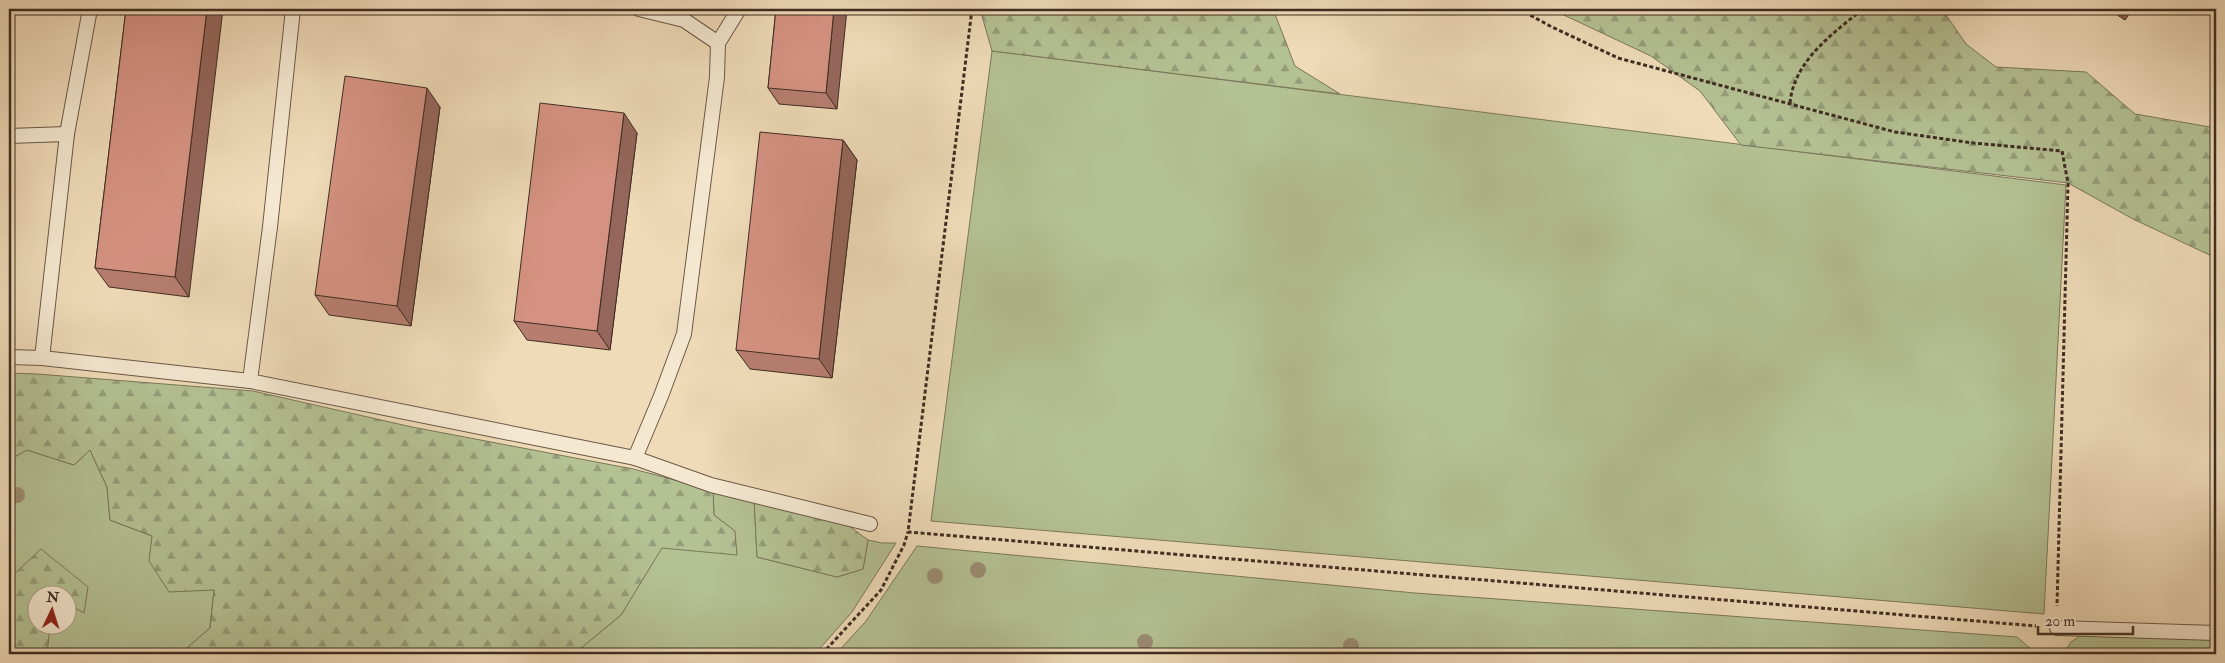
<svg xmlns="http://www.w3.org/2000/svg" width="2225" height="663" viewBox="0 0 2225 663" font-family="'IM FELL Double Pica',serif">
<defs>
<pattern id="forest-firs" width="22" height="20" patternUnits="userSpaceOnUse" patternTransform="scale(1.25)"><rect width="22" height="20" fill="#b4c193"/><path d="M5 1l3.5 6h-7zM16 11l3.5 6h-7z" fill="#949d78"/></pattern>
</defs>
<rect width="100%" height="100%" fill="#efdbb8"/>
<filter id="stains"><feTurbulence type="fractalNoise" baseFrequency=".004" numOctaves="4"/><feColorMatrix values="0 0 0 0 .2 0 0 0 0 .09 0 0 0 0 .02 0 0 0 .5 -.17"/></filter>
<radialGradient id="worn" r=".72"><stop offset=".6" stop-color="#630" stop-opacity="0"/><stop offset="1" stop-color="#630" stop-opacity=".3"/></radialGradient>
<g fill="#b4c193" stroke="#7a775b" fill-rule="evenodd">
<path d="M992 51 2066 185 2044 614 931 521Z"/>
<path d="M27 450 74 465 90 450 107 487 110 520 152 536 214 590 210 628 188 647 191 654H9V460ZM38 596H68V626H38Z"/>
<path d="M713 490 754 498 757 557 837 577 863 569 868 540 882 543H896L852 612 815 654H574L621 615 662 547 735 531 714 515Z"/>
<path d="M917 546 1415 593 2017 637 2031 649 2033 654H836L866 621Z"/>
<path d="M2080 636 2216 640V654H2063L2071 642Z"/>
</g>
<g fill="url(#forest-firs)" stroke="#7a775b">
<path d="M980 9H1273L1295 66 1340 94 992 51Z"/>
<path d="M1551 9H1942L1966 44 1996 67 2086 72 2135 114 2216 128V258L2133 219 2068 183 1741 145 1700 91 1651 56Z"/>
<path d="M9 373 37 374 253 391 412 427 633 469 713 490 714 515 735 531 737 555 662 548 621 615 574 654H191L188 647 210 628 214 590 169 592 149 561 152 536 110 520 107 487 90 450 74 465 27 450 9 460Z"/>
<path d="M754 498 849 526 868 540 863 569 837 577 757 557Z"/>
<path d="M41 549 88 587 84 613 68 604V596H38V626H50L47 654H9V622L14 620 9 602V579Z"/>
</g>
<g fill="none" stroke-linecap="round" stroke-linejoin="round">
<defs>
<g id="service">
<path d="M718 43 739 9"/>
<path d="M9 136 67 134"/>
<path d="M9 357 42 358 250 381 635 458 661 396 684 334 717 77 718 43 684 20 639 9"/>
<path d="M42 358 67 134 90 9"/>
<path d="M250 381 270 227 293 9"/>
<path d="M635 458 711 485 870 524"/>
<path d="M2057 628 2216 633"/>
</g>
</defs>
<use href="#service" stroke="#6b5848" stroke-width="16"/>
<g stroke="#3f2d23" stroke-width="3" stroke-dasharray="4 2.5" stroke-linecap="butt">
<path d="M972 9 908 532 2036 626"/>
<path d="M1519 9 1550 26 1618 58 1895 132 1973 143 2062 151 2068 183 2057 606"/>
<path d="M1790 103C1794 61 1832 34 1863 9"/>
<path d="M822 654 881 590 904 545 908 532"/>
</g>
<use href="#service" stroke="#f5e8d1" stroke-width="14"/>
</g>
<g fill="#9b8c72">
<circle cx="17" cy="495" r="8"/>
<circle cx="978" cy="570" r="8"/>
<circle cx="935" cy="576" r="8"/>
<circle cx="1145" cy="642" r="8"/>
<circle cx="1351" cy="646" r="8"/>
</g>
<g fill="#b77e70" stroke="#3f2d23">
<path d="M126 9 189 297 109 287 95 268Z"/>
<path d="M776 9 837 109 779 104 768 88Z"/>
<path d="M2108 9H2132L2125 20Z"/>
<path d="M440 107 411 326 329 315 315 295Z"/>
<path d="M637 133 610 350 527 340 514 321Z"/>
<path d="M843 140 857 160 832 378 750 369 736 350Z"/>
</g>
<g fill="#95665b" stroke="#3f2d23">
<path d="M207 9H223L189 297 175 277Z"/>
<path d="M834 9H847L837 109 826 93Z"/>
<path d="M2124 9H2132L2125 20 2120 14Z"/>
<path d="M427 88 440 107 411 326 397 306Z"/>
<path d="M624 113 637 133 610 350 597 331Z"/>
<path d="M843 140 857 160 832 378 819 359Z"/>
</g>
<g fill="#d59282" stroke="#3f2d23">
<path d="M126 9H207L175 277 95 268Z"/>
<path d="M776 9H834L826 93 768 88Z"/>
<path d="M2113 9H2124L2120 14Z"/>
<path d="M345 76 427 88 397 306 315 295Z"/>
<path d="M540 103 624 113 597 331 514 321Z"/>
<path d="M760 132 843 140 819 359 736 350Z"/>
</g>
<rect width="2225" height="663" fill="none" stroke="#efdbb8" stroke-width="30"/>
<rect x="10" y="10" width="2205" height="643" fill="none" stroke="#3f2d23" stroke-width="2.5"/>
<rect x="15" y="15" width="2195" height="633" fill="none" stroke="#3f2d23"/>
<g transform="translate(52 610) rotate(4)"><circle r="24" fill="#f5e8d1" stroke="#ac9d8b"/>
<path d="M0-4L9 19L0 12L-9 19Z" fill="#8f2418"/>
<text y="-8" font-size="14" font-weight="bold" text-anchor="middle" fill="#3f2d23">N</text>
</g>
<path d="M2038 626v8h95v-8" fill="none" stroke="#3f2d23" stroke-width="2.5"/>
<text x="2045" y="626" font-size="15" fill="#3f2d23" stroke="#f5e8d1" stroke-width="4" paint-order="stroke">20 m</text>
<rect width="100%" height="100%" filter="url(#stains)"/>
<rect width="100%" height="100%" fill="url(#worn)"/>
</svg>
